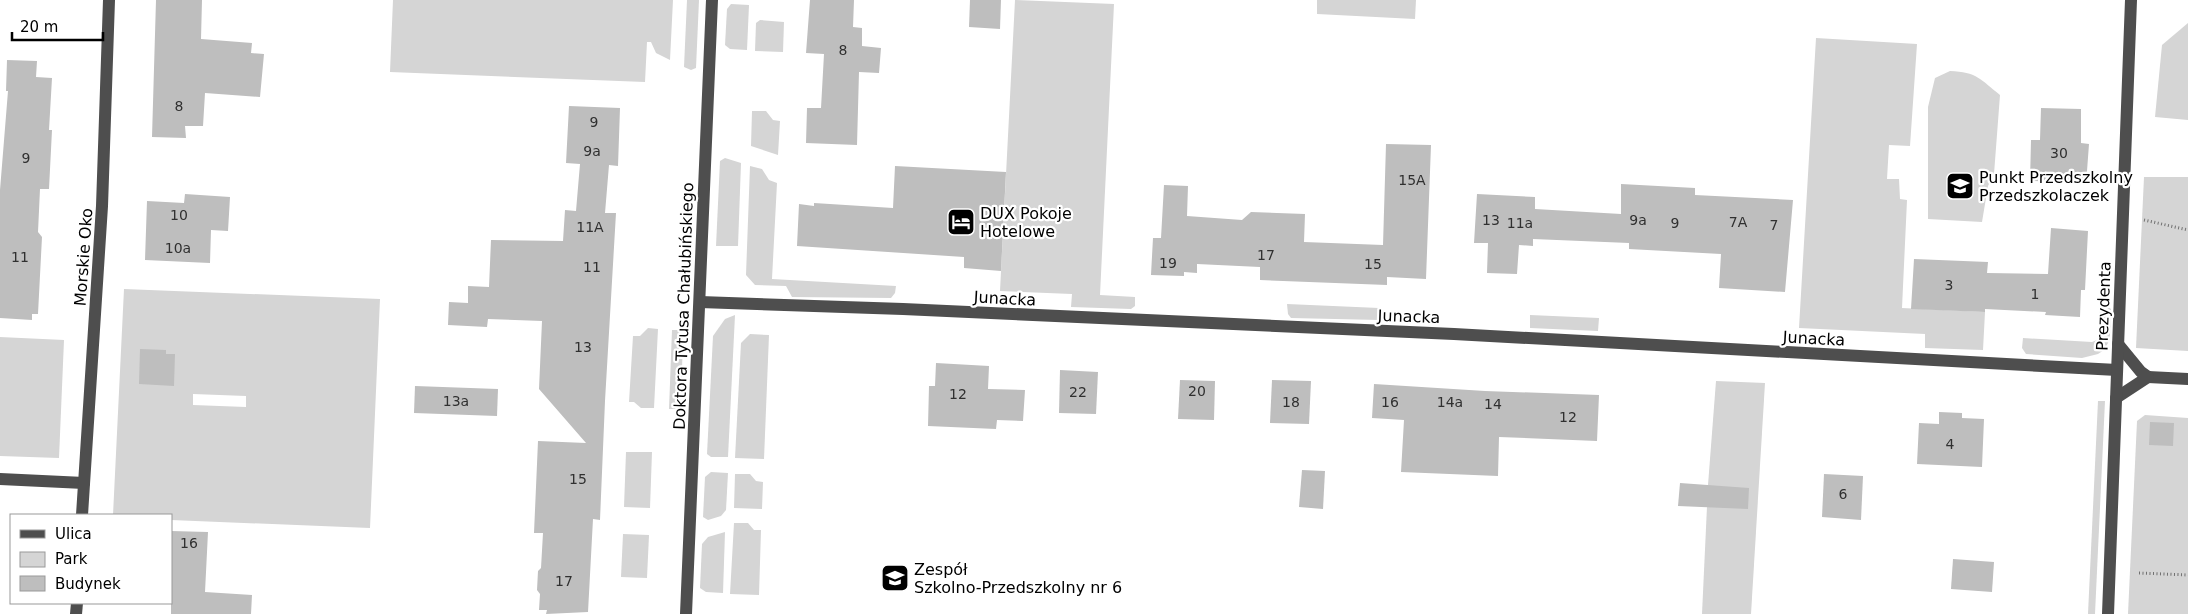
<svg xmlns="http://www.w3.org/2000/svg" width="2188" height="614" viewBox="0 0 2188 614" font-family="'DejaVu Sans',sans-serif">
<rect width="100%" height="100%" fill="#fff"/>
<g fill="#d5d5d5" fill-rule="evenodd">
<path d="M393 0H673L670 60 656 53 651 42H647L645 82 390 72Z"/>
<path d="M687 0H699L696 68 691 70 684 67Z"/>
<path d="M1015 0 1114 4 1100 295 1135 297V306L1131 309 1071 307 1072 294 1000 291Z"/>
<path d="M1317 0H1416L1415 19 1317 14Z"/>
<path d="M731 4 749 5 747 50 730 49 725 45 727 9Z"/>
<path d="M760 20 784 22 783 52 755 51 756 23Z"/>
<path d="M2188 23V120L2155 117 2162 45Z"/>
<path d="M1816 38 1917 44 1910 146 1889 145 1887 179H1899L1900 199 1907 200 1902 308 1985 312 1983 350 1925 348V334L1799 328Z"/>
<path d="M1950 71C1977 72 1980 79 2000 95L1994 174 1988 186 1982 222 1928 219V107L1935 78Z"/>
<path d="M752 111H766L773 120 780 121 778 155 751 146Z"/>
<path d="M725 158 741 163 738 246H716L720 161Z"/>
<path d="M750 166 762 169 769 180 777 183 772 279 896 286 895 293 891 298 792 297 786 286 755 285 746 275Z"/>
<path d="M2144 177H2188V351L2136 348Z"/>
<path d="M124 289 380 299 370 528 171 520V515H113ZM193 394 246 396V407L193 405Z"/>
<path d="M1287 304 1379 308V320L1291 318 1288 314Z"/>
<path d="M2100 306H2107L2111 309 2110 335 2108 343 2104 350 2098 354 2082 358 2026 354 2022 348 2023 338 2092 342 2099 339Z"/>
<path d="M735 315 728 457H711L707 454 713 336 725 319Z"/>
<path d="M1530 315 1599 318 1598 331 1530 328Z"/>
<path d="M648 328 658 329 654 408H641L634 402H629L633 336H640Z"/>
<path d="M672 330H679L683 336 681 404 675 409H669Z"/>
<path d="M750 334 769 335 764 459 735 458 741 343Z"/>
<path d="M0 337 64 340 59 458 0 456Z"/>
<path d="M1716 381 1765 383 1751 614H1702L1708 485Z"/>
<path d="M2098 401H2105L2095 614H2088Z"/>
<path d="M2145 415 2188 418V614H2128L2137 421Z"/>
<path d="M626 452H652L650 508 624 507Z"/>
<path d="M711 472 728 473 726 510 721 516 708 520 703 517 705 477Z"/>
<path d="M735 474H750L756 481 763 482 762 509 734 508Z"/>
<path d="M734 523H748L754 530H761L759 595 730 594Z"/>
<path d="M725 532 723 593 706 592 700 588 702 544 708 537Z"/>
<path d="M623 534 649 535 647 578 621 577Z"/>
</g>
<g fill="#bebebe">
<path d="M156 0H202L201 39 252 43 251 53 264 54 260 97 205 93 203 126H185L186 138 152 137Z"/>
<path d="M810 0H854L853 27 862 28V46L881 48 879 73 859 72 857 145 806 143 807 108H821L824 54 806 53Z"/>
<path d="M970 0H1001L1000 29 969 27Z"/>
<path d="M7 60 37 61 36 77 52 78 49 130H52L49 189H40L38 232 42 237 38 314H32V320L0 318V190L8 91H6Z"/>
<path d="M569 106 620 108 618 166 609 165 605 213H616L605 401 600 520 593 519 588 612 546 614 547 610H539L540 594 537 590 538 571 541 568 543 533H534L538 441 586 443 539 389 542 321 488 319 487 327 448 325 449 302 468 303V286L489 287 491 240 563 241 565 210 576 211 580 164 566 163Z"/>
<path d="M2041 108 2081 109V143L2089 144 2087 171 2084 182 2030 181 2031 140H2040Z"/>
<path d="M1386 144 1431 145 1426 279 1387 277V285L1260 280V267L1197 264V273L1184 272V276L1151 275 1153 238H1161L1164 185 1188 186 1187 216 1242 220 1251 212 1305 214 1304 242 1383 245Z"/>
<path d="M895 166 1006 172 1001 271 964 268V257L797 246 799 204 814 206V203L893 208Z"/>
<path d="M1621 184 1695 188V195L1793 200 1785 292 1719 288 1721 254 1629 249V243L1533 239V246L1519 245 1517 274 1487 273 1488 243H1474L1477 194 1535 197V209L1621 214Z"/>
<path d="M185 194 230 197 228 231 211 230 210 263 145 260 147 201 184 203Z"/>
<path d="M2051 228 2088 231 2085 290H2081L2080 317 2045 315 2046 312 1985 309V312L1911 309 1914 259 1988 262 1987 273 2048 274Z"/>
<path d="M140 349 166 350V354H175L174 386 139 384Z"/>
<path d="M936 363 989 366 988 389 1025 390 1023 421 997 420 996 429 928 426 929 386H935Z"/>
<path d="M1060 370 1098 372 1096 414 1059 413Z"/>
<path d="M1180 380 1215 381 1214 420 1178 419Z"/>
<path d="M1272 380 1311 381 1309 424 1270 423Z"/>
<path d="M1374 384 1485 391 1599 395 1597 441 1499 437 1498 476 1401 472 1404 420 1372 418Z"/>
<path d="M415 386 498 389 497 416 414 413Z"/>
<path d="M1939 412 1962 413V418L1984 419 1982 467 1917 464 1919 423 1939 424Z"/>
<path d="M2150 422 2174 423 2173 446 2149 445Z"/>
<path d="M1302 470 1325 471 1323 509 1299 507Z"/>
<path d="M1824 474 1863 476 1861 520 1822 517Z"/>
<path d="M1680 483 1749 488 1748 509 1678 506Z"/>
<path d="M171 531 208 532 205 592 252 595 251 614H171Z"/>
<path d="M1953 559 1994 562 1992 592 1951 589Z"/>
</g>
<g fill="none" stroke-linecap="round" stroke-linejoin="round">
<g stroke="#707070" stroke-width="3" stroke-dasharray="1 2.5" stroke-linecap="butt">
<path d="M2144 220 2188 230"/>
<path d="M2139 573 2188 575"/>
</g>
<g stroke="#4e4e4e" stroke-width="12">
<path d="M700 302 903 309 1454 334 2117 370"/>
<path d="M2148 377 2188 379"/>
<path d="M2116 398 2148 377 2141 372 2118 344"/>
<path d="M0 479 84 483"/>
<path d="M82 515 102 206 109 0"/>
<path d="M76 614 77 603"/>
<path d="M686 614 712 0"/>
<path d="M2108 614 2131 0"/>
</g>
</g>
<defs>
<symbol id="school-square" viewBox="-11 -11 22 22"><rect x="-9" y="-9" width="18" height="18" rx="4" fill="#000" stroke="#fff"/><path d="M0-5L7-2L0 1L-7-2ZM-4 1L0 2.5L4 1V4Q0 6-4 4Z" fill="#fff"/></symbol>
<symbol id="hotel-square" viewBox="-11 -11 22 22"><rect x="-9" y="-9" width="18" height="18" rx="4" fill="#000" stroke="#fff"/><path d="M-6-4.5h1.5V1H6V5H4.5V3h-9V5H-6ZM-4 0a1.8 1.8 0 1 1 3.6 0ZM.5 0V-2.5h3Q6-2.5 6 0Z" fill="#fff"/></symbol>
</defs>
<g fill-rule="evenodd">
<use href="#school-square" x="1944" y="170" width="32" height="32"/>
<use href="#hotel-square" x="945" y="206" width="32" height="32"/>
<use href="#school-square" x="879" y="562" width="32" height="32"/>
</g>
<g text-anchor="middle" stroke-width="4.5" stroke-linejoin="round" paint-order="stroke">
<g font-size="14" fill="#303030">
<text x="843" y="55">8</text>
<text x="179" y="111">8</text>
<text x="594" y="127">9</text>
<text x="592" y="156">9a</text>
<text x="2059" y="158">30</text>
<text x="26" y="163">9</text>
<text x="1412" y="185">15A</text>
<text x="179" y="220">10</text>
<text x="1491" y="225">13</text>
<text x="1638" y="225">9a</text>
<text x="1738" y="227">7A</text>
<text x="1520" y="228">11a</text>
<text x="1675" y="228">9</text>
<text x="1774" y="230">7</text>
<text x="590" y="232">11A</text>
<text x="178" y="253">10a</text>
<text x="1266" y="260">17</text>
<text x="20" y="262">11</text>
<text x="1168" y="268">19</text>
<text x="1373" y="269">15</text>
<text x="592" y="272">11</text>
<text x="1949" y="290">3</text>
<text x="2035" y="299">1</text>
<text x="583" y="352">13</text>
<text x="1197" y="396">20</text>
<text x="1078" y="397">22</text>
<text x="958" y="399">12</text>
<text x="456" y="406">13a</text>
<text x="1291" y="407">18</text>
<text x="1390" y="407">16</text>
<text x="1450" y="407">14a</text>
<text x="1493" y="409">14</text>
<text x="1568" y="422">12</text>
<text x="1950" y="449">4</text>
<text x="578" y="484">15</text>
<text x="1843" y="499">6</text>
<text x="189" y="548">16</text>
<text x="564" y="586">17</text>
</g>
<g font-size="16" fill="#000" stroke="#fff" text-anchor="start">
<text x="1979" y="183">Punkt Przedszkolny<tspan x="1979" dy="18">Przedszkolaczek</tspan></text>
<text x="980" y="219">DUX Pokoje<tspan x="980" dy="18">Hotelowe</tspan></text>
<text x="914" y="575">Zespół<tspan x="914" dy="18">Szkolno-Przedszkolny nr 6</tspan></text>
</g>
<g font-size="16" fill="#000" stroke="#fff">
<text transform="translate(83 257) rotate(-86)" y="6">Morskie Oko</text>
<text transform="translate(1005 298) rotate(3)" y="6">Junacka</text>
<text transform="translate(683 306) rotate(-88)" y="6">Doktora Tytusa Chałubińskiego</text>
<text transform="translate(2103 306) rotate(-88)" y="6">Prezydenta</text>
<text transform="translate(1409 316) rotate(2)" y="6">Junacka</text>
<text transform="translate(1814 338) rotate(3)" y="6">Junacka</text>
</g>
</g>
<rect x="10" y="514" width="162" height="90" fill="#ffffff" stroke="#999999"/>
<rect x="20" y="530" width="25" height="8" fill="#4e4e4e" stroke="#999999"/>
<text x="55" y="539" font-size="15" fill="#000000">Ulica</text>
<rect x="20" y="552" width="25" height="15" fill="#d5d5d5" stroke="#999999"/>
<text x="55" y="564" font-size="15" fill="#000000">Park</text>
<rect x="20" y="576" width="25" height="15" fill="#bebebe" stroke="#999999"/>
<text x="55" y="589" font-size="15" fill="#000000">Budynek</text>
<path d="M12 32v8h91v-8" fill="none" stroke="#000000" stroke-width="2.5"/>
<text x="20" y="32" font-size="15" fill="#000000" stroke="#ffffff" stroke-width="4" paint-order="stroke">20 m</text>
</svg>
